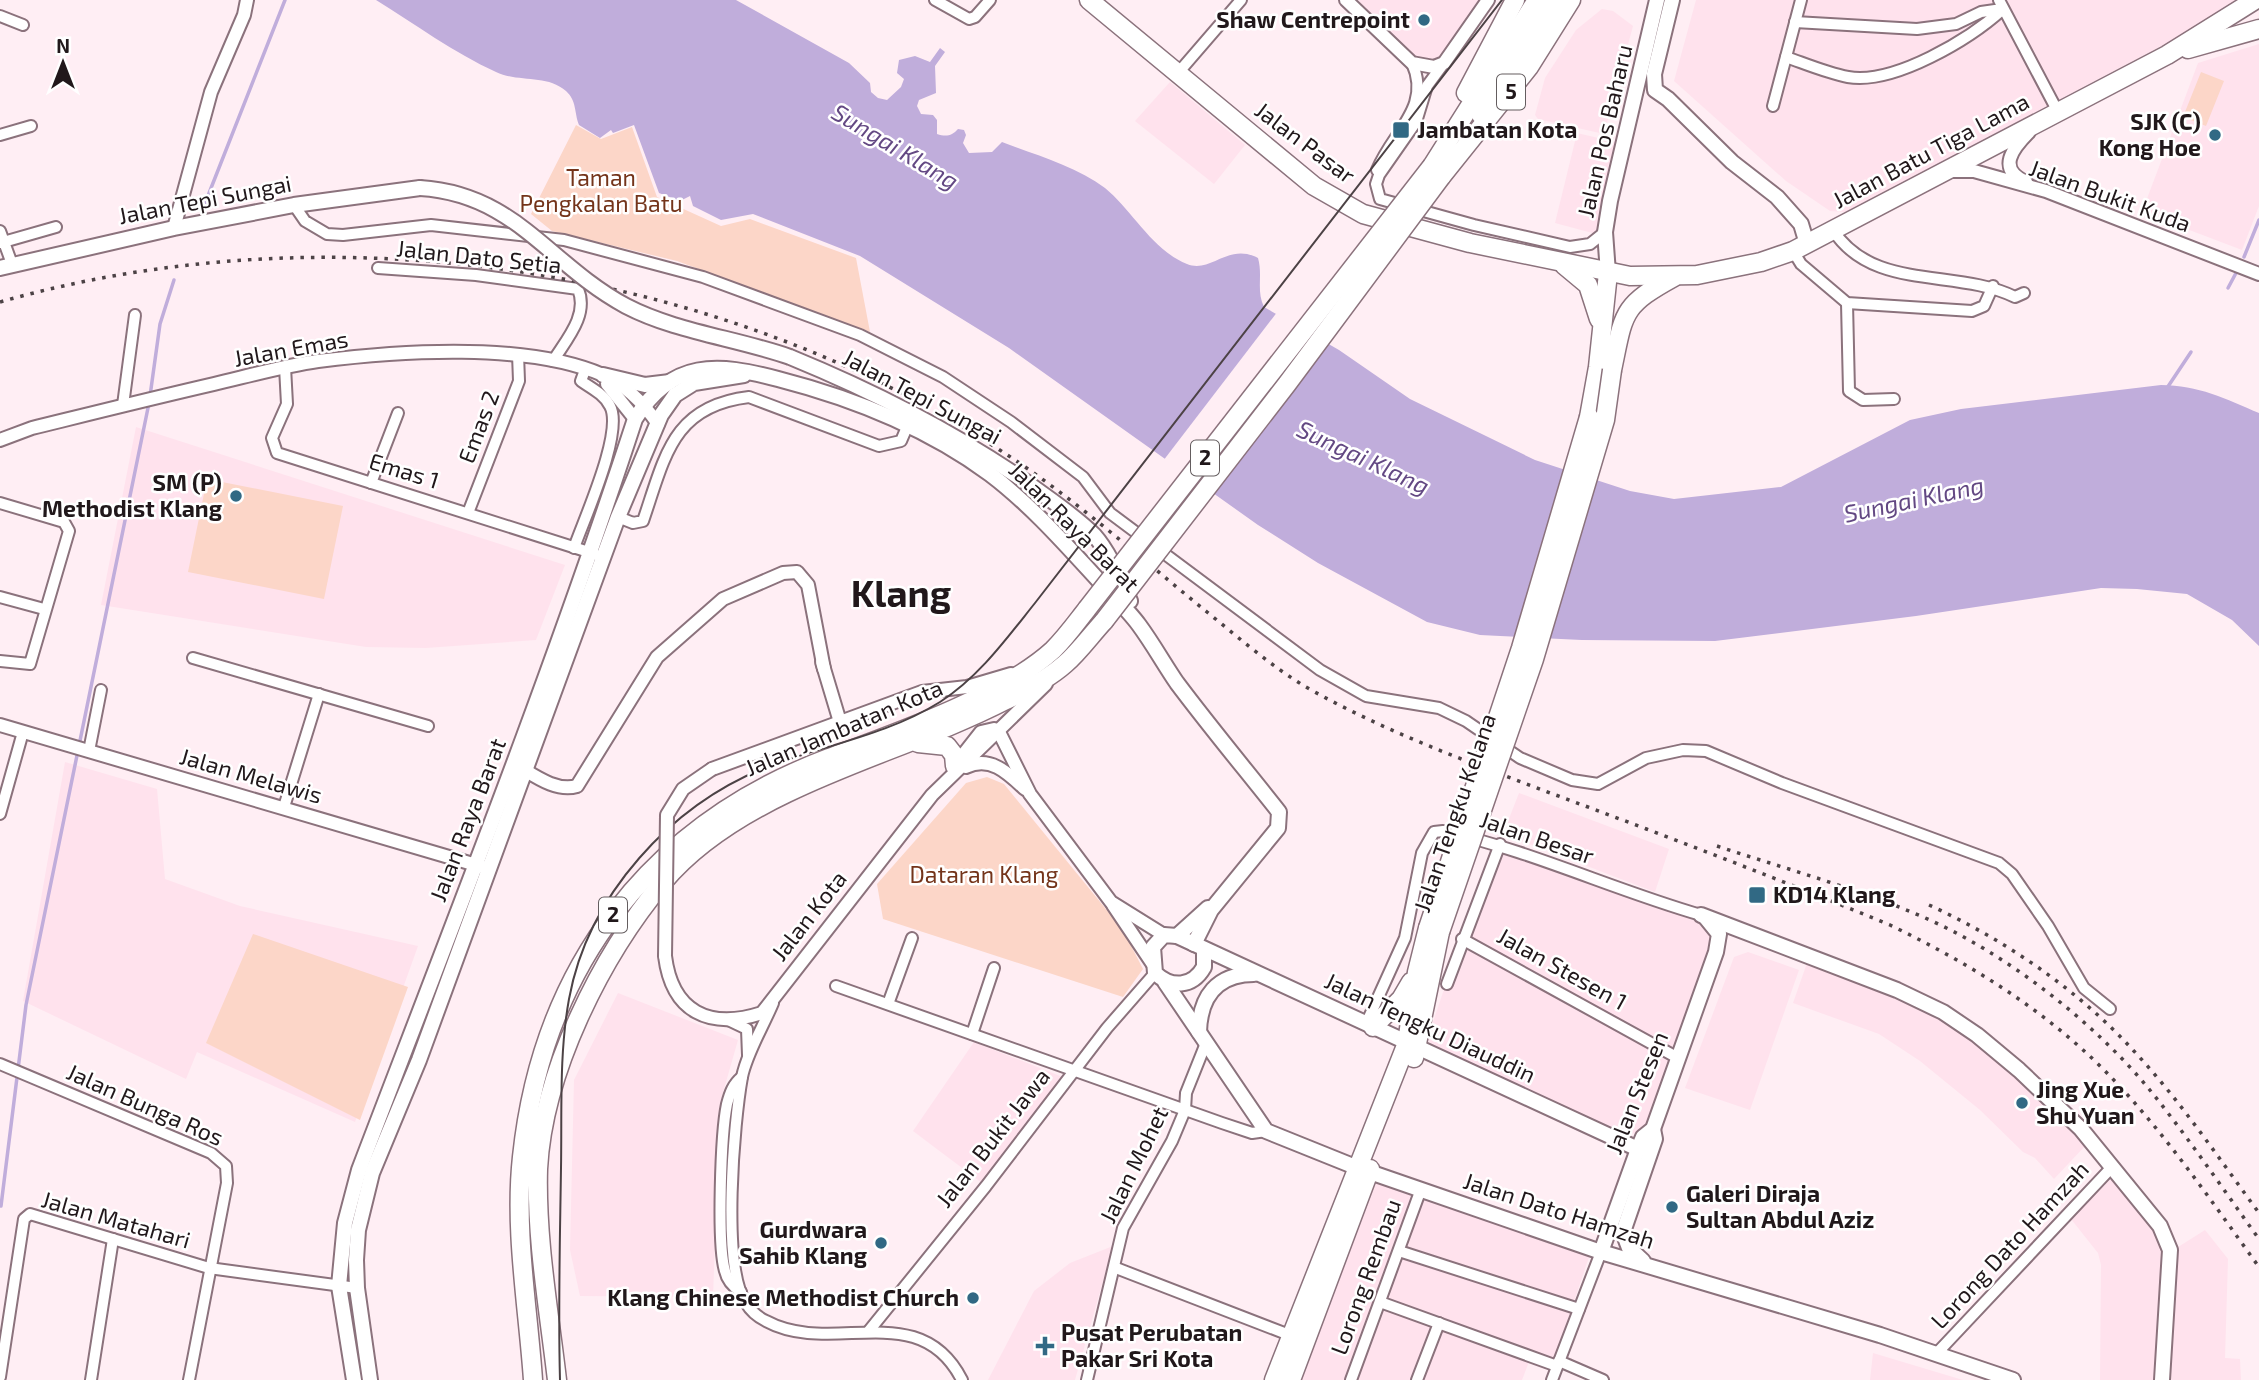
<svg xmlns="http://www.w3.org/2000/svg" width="2259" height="1380" viewBox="0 0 2259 1380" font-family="'Exo 2',sans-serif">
<rect width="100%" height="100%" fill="#ffeef4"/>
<g fill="#ffe2ed">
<path d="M1355 0H1481L1442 57 1434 60 1416 58Z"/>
<path d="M1696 0H2237L2167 43 1845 212 1830 211 1786 181 1674 81Z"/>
<path d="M1602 9 1613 11 1633 26 1604 134 1538 119 1535 115 1545 78 1576 30Z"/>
<path d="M2259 44V206L2242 250 2142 212 2198 63Z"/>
<path d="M1170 82 1245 145 1214 184 1135 121Z"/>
<path d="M1577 133 1620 143 1596 234 1555 223Z"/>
<path d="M136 427 565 565 536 640 426 648 366 647 101 605Z"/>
<path d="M65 762 157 789 165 879 240 906 418 946 355 1122 197 1052 186 1079 23 1001Z"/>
<path d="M1519 793 1669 849 1655 892 1503 834Z"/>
<path d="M1492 846 1712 927 1714 932 1646 1125 1639 1132 1623 1136 1431 1047 1428 1037Z"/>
<path d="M1748 952 1799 970 1750 1110 1685 1088 1734 957Z"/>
<path d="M1807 963 1918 1005 1941 1019 2012 1072 2086 1145 2054 1179 2035 1158 2023 1152 1980 1110 1920 1061 1879 1034 1793 1003Z"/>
<path d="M618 993 738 1040 720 1103 713 1297 580 1296 570 1250 574 1080Z"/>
<path d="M974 1042 1065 1078 982 1183 913 1131Z"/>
<path d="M2113 1177 2153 1228 2162 1250 2155 1380H2100L2101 1265 2098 1253 2071 1219Z"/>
<path d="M1372 1179 1590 1254 1554 1361 1532 1354 1522 1380H1295Z"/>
<path d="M2205 1230 2228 1259 2225 1358 2240 1359 2241 1380H2167L2175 1249Z"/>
<path d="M1113 1246 1075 1380H988L1034 1291 1070 1263Z"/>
<path d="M1873 1353 1963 1380H1870Z"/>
</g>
<g fill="#fcd6c8">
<path d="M2201 72 2224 81 2206 126 2183 117Z"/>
<path d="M576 125 601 139 632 127 657 197 721 226 750 219 856 258 870 332 677 261 552 231 531 214Z"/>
<path d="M207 479 343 506 324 599 188 572Z"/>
<path d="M987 777 1004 784 1123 930 1143 969 1123 997 883 919 877 884 966 783Z"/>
<path d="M253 934 408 987 360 1120 206 1043Z"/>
</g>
<path fill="#c0addb" d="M376 0H736L849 63 870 83 871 92 878 98 887 100 901 87 904 79 897 73 899 60 915 56 930 62 940 48 945 52 935 66 936 93 919 100 917 106 921 114 933 115 937 120V134C946 137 952 136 958 129L964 130 966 135 963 143 969 153 992 152 1002 142C1036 155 1076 166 1105 188 1132 210 1152 250 1187 264 1211 274 1228 242 1258 258 1263 275 1256 291 1264 307L1339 350 1410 399 1535 460 1630 491 1674 499 1781 487 1910 420 1961 409 2161 385C2198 385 2226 399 2259 413V646L2232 620 2187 594 2137 589 2101 588 1916 616 1715 641 1582 640 1480 635 1427 622 1318 563 1258 525 1009 348 860 256 753 214 721 220 693 206 690 196 680 201 659 193 634 125 613 133 611 130 600 138 579 125C574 112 577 101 566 91 546 74 519 83 496 72 454 53 415 24 376 0Z"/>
<path fill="#ffeef4" d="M1278 311 1329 340 1211 495 1163 461Z"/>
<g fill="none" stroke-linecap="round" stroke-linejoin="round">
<g stroke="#c0addb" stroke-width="3.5">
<path d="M202 211 285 0"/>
<path d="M2244 257 2259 220"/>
<path d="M2228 288 2236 273"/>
<path d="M2167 388 2191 352"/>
<path d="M150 396 160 324 174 280"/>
<path d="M1 1206 26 1005 149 403"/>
</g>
<defs>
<g id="minor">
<path d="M935 0 969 19 975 17 990 0"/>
<path d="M1999 0 2058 112"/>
<path d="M0 16 23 25"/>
<path d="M1795 22 1917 29 1956 24 1981 12 2002 9"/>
<path d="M1786 57C1806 64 1827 73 1848 77 1894 85 1970 39 2003 9"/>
<path d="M1444 63 1427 86 1416 122 1379 175 1376 184 1380 199 1474 225 1570 247 1590 244 1605 232"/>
<path d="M1178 73 1241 0"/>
<path d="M1773 106 1801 0"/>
<path d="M0 135 31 126"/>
<path d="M1377 170C1393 131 1432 107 1412 63"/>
<path d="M294 205 305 221 327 234 343 235 431 225 564 240 703 277 860 335 943 377 1011 422 1083 477 1110 513 1320 670 1366 696 1439 708 1466 721 1520 758 1572 780 1598 784 1646 758 1683 750 1706 751 1782 783 1999 863 2012 874 2048 926 2084 988 2110 1009"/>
<path d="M1833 230C1873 292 1956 268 2015 297L2024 293"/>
<path d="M0 231 12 264"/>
<path d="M0 243 56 227"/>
<path d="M1793 251 1801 264 1847 303 1972 311 1984 306 1993 286"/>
<path d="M378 268 476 275 578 289C589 315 566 340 553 361"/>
<path d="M1847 303 1849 391 1863 400 1894 399"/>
<path d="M285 367 287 404 272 438 277 453 595 554"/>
<path d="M123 405 135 315"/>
<path d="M371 483 398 413"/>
<path d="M0 503 64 522 69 531 30 664 0 661"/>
<path d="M468 513 519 381 518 354"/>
<path d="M618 517 633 523 643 521C665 457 672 406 749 397L879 446 901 441 907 427"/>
<path d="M574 548C584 519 624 432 610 406 604 394 591 388 581 381L585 370"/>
<path d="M0 597 44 609"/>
<path d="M193 658 428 726"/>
<path d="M89 751 101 690"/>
<path d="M284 807 319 694"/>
<path d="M0 814 23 732"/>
<path d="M1462 939 1678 1058"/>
<path d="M1447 984 1500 844"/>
<path d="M836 986 1222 1123 1252 1133 1266 1131"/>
<path d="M773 1003C763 1027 747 1053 742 1077 734 1121 721 1267 746 1303 750 1310 758 1317 766 1321 832 1357 919 1296 962 1380"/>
<path d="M888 1004 912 938"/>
<path d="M726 1019 747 1029 748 1055"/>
<path d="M1366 1024 1405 938 1422 853 1434 832 1443 831C1532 851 1614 890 1701 915"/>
<path d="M972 1034 994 968"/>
<path d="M0 1064 211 1153 226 1166 227 1183 189 1380"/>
<path d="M1399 1251 1579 1309"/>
<path d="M1116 1268 1292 1336"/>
<path d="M741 1292C733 1287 727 1280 725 1271 717 1244 721 1133 727 1104 730 1093 733 1084 742 1077"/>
<path d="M1380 1302 1557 1366"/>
<path d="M868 1332 986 1186 1107 1028 1155 973"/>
<path d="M1937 1353 2113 1166"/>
<path d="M1559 1361 1603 1380"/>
<path d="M0 1377 24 1219 30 1214 209 1268 357 1288"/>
<path d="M91 1380 113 1239"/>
<path d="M1087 1380 1123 1228 1172 1141 1185 1110 1186 1093 1206 1043"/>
<path d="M1351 1380 1421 1189"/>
<path d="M1417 1380 1439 1323"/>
<path d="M1552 1380 1601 1252"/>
</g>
<g id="tertiary">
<path d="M1346 0 1412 63 1434 67 1444 63 1488 0"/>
<path d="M1951 171H1974L2046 191 2259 274"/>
<path d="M2026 182C1996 169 2013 148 2029 132"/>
<path d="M174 228 211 92 244 15 247 0"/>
<path d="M607 384 635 419"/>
<path d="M0 440 32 428C93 413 153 398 214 384 248 376 283 366 318 361 399 351 526 342 603 375 626 385 644 404 658 424"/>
<path d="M822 662 840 722"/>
<path d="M0 725 483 867"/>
<path d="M955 765 981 732 994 729 999 732 1030 794 1111 902 1164 935"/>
<path d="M518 766C535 776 556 792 577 786L657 657 723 599 783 573 797 572 808 585 824 669"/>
<path d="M966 767C990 755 1008 773 1025 789"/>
<path d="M712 769 922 692 967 687 1011 674"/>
<path d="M1113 905 1152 963"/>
<path d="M665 956C672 1012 709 1030 762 1013L932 795 1046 684"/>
</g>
<g id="secondary">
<path d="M1672 0 1654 74 1655 90 1668 99 1732 162 1777 197 1801 224 1807 244"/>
<path d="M0 268 174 228 294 205 420 188"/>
<path d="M1608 273 1605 232 1610 201 1657 0"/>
<path d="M790 357C873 391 952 431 1026 482 1049 499 1074 515 1094 535 1110 553 1120 579 1130 601"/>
<path d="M603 375 645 385 670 382"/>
<path d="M1701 915 1897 990 1943 1012 1977 1035 2019 1070 2081 1129 2160 1226 2170 1250 2162 1380"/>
<path d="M1177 936 1208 908"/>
<path d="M1204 949V967C1192 988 1171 988 1155 973L1153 947 1164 935 1177 936 1638 1149"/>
<path d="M1165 982 1266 1131 1358 1168 1601 1252 1880 1335 2013 1380"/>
<path d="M1199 1032C1200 996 1217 974 1254 974"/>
<path d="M1601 1252 1638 1149 1643 1137 1653 1129 1716 952 1719 934 1706 918"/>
<path d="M1643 1261 1629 1248 1623 1232 1655 1139 1653 1129"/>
<path d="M354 1380 339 1286 345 1223 359 1170C454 921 552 673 635 419 672 359 718 363 778 379 852 398 929 429 990 474 1031 505 1066 545 1100 582 1113 596 1128 610 1139 625 1153 644 1164 664 1177 683 1210 727 1245 769 1279 812L1278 828 1211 910 1194 944"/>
<path d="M370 1380 357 1288 356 1260 358 1230 372 1173 419 1060 618 517 661 415 675 395 694 383 744 375"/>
</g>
<g id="trunk">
<path d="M1089 0 1314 186 1363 214 1470 243 1630 276 1697 275 1761 262 1793 251 2167 55 2255 0"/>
<path d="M2188 49 2259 29"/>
<path d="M1466 93 1515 0"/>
<path d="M1481 115 1554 0"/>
<path d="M1432 166 1537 0"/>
<path d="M1441 177 1529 67 1571 0"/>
<path d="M1564 265 1588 285 1599 319"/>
<path d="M1612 370C1624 313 1621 306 1674 277"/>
<path d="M1589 417 1598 367 1608 273"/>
<path d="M918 743 947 746 954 755 955 766"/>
<path d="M1373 1027 1401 999 1411 982"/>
<path d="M1414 1058 1440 932"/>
<path d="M533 1380C528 1307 514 1230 522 1157 542 967 650 825 829 758 894 734 1003 696 1053 650 1066 637 1076 623 1087 609"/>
<path d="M557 1380C549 1311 536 1239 538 1169 543 1072 601 956 663 882 695 844 743 814 787 793 859 758 936 736 1006 700 1027 690 1048 679 1065 664 1079 652 1091 635 1104 621"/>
<path d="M1274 1380 1407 1043 1417 972 1428 928"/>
<path d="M1291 1380 1370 1169"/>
</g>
</defs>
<use href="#minor" stroke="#8b727c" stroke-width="14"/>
<use href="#tertiary" stroke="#8b727c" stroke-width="16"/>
<use href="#secondary" stroke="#8b727c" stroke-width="18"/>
<use href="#trunk" stroke="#8b727c" stroke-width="21"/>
<use href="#minor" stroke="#fff" stroke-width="10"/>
<use href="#tertiary" stroke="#fff" stroke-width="12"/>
<use href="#secondary" stroke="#fff" stroke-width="14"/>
<use href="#trunk" stroke="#fff" stroke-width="18"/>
<path stroke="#4c4245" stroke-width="2" d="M560 1380C558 1309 560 1239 561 1168 562 1112 559 1054 569 999 588 895 671 805 767 767 825 745 887 735 940 702 979 677 1007 638 1035 603L1502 0"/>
<g stroke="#4c4245" stroke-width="3.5" stroke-dasharray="3.5 7" stroke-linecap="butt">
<path d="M0 302C326 209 709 263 995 447 1071 495 1138 556 1207 612 1239 638 1271 666 1306 687 1385 732 1469 762 1553 794 1666 836 1779 879 1890 925 1960 959 2024 997 2082 1049 2148 1108 2207 1195 2259 1267"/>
<path d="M1717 846C1786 869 1856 888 1923 917 2004 952 2093 1021 2149 1089 2188 1137 2223 1189 2259 1239"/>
<path d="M1929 905C2003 939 2076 988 2132 1049 2179 1099 2218 1157 2259 1213"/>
</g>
<defs>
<path id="tertiary-bridge" d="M665 956 667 815 683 789 712 769"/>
<path id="secondary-bridge" d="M420 188C516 194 548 264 626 306 676 332 736 338 790 357"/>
<g id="trunk-bridge">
<path d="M1087 609 1432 166"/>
<path d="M1104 621 1287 384 1441 177"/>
<path d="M1428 928 1521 648 1589 417"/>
<path d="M1440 932 1534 659 1605 420 1612 370"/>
</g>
</defs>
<use href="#tertiary-bridge" stroke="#8b727c" stroke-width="16" stroke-linecap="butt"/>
<use href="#secondary-bridge" stroke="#8b727c" stroke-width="18" stroke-linecap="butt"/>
<use href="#trunk-bridge" stroke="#8b727c" stroke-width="21" stroke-linecap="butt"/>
<use href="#tertiary-bridge" stroke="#fff" stroke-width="12"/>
<use href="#secondary-bridge" stroke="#fff" stroke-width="14"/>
<use href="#trunk-bridge" stroke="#fff" stroke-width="18"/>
</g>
<g fill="#316984" stroke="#fff" stroke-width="2.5">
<circle cx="1424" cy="20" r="7"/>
<rect x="1392" y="121" width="18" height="18" rx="3.5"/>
<circle cx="2215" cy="135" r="7"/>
<circle cx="236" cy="496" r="7"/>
<rect x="1748" y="886" width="18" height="18" rx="3.5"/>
<circle cx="2022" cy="1103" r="7"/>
<circle cx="1672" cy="1207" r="7"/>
<circle cx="881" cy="1243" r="7"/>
<circle cx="973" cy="1298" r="7"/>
<path d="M1041.5 1335.5h7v7h7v7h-7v7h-7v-7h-7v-7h7z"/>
</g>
<g text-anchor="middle" stroke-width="5" stroke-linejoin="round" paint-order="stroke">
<g fill="#fff" stroke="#645d5f" stroke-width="2">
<rect x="1497" y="74.5" width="28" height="35" rx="5"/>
<rect x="1191" y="440.5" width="28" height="35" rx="5"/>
<rect x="599" y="897.5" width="28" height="35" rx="5"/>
</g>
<g font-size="21" font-weight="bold" fill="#21181b">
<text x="1511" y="99">5</text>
<text x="1205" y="465">2</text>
<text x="613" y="922">2</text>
</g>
<g font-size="23" font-weight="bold" fill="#21181b" stroke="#fff" text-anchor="end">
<text x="1410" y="28">Shaw Centrepoint</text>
<text x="2201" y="130">SJK (C)<tspan x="2201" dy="26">Kong Hoe</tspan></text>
<text x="1417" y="138" text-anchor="start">Jambatan Kota</text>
<text x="222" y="491">SM (P)<tspan x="222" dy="26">Methodist Klang</tspan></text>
<text x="1773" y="903" text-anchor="start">KD14 Klang</text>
<text x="2036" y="1098" text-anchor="start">Jing Xue<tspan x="2036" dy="26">Shu Yuan</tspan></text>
<text x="1686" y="1202" text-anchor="start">Galeri Diraja<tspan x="1686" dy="26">Sultan Abdul Aziz</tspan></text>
<text x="867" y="1238">Gurdwara<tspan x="867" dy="26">Sahib Klang</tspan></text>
<text x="959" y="1306">Klang Chinese Methodist Church</text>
<text x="1061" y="1341" text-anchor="start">Pusat Perubatan<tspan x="1061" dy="26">Pakar Sri Kota</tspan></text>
</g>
<g font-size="23" fill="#21181b" stroke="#fff">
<text transform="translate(1605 131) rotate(-77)" y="8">Jalan Pos Baharu</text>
<text transform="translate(1305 143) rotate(37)" y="8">Jalan Pasar</text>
<text transform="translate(1931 151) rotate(-28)" y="8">Jalan Batu Tiga Lama</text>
<text transform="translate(2110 196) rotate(20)" y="8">Jalan Bukit Kuda</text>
<text transform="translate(205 200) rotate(-11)" y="8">Jalan Tepi Sungai</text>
<text transform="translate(479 257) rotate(6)" y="8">Jalan Dato Setia</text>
<text transform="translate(291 349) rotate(-10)" y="8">Jalan Emas</text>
<text transform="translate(922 397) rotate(28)" y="8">Jalan Tepi Sungai</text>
<text transform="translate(479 427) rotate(-69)" y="8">Emas 2</text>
<text transform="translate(404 471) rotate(17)" y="8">Emas 1</text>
<text transform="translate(1074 527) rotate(45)" y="8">Jalan Raya Barat</text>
<text transform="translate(844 728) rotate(-23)" y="8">Jalan Jambatan Kota</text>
<text transform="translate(251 776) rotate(16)" y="8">Jalan Melawis</text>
<text transform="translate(1455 813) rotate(-71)" y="8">Jalan Tengku Kelana</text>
<text transform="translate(468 820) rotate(-69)" y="8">Jalan Raya Barat</text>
<text transform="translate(1537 838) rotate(19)" y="8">Jalan Besar</text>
<text transform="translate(809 916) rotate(-52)" y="8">Jalan Kota</text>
<text transform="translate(1562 969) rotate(29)" y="8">Jalan Stesen 1</text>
<text transform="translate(1430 1028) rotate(25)" y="8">Jalan Tengku Diauddin</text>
<text transform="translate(1637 1093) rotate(-68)" y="8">Jalan Stesen</text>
<text transform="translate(145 1105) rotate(24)" y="8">Jalan Bunga Ros</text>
<text transform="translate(993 1138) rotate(-52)" y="8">Jalan Bukit Jawa</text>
<text transform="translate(1134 1165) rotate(-64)" y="8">Jalan Mohet</text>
<text transform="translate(1559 1211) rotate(18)" y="8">Jalan Dato Hamzah</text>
<text transform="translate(116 1220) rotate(16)" y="8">Jalan Matahari</text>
<text transform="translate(2010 1245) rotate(-47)" y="8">Lorong Dato Hamzah</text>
<text transform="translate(1366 1277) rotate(-70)" y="8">Lorong Rembau</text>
</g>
<g font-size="23" fill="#74341a" stroke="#fff">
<text x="601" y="186">Taman<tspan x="601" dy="26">Pengkalan Batu</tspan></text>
<text x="984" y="883">Dataran Klang</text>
</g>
<g font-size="24" font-style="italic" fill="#634883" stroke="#fff">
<text transform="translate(895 147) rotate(31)" y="8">Sungai Klang</text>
<text transform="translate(1363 458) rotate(25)" y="8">Sungai Klang</text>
<text transform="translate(1914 500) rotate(-12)" y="8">Sungai Klang</text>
</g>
<g font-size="37" font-weight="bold" fill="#21181b" stroke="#fff">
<text x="901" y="607">Klang</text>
</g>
</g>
<g transform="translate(63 63)" stroke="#ffffff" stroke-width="5" paint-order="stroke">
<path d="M0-5L12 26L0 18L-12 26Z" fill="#21181b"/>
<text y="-10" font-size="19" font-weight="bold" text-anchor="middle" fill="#21181b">N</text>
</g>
</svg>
